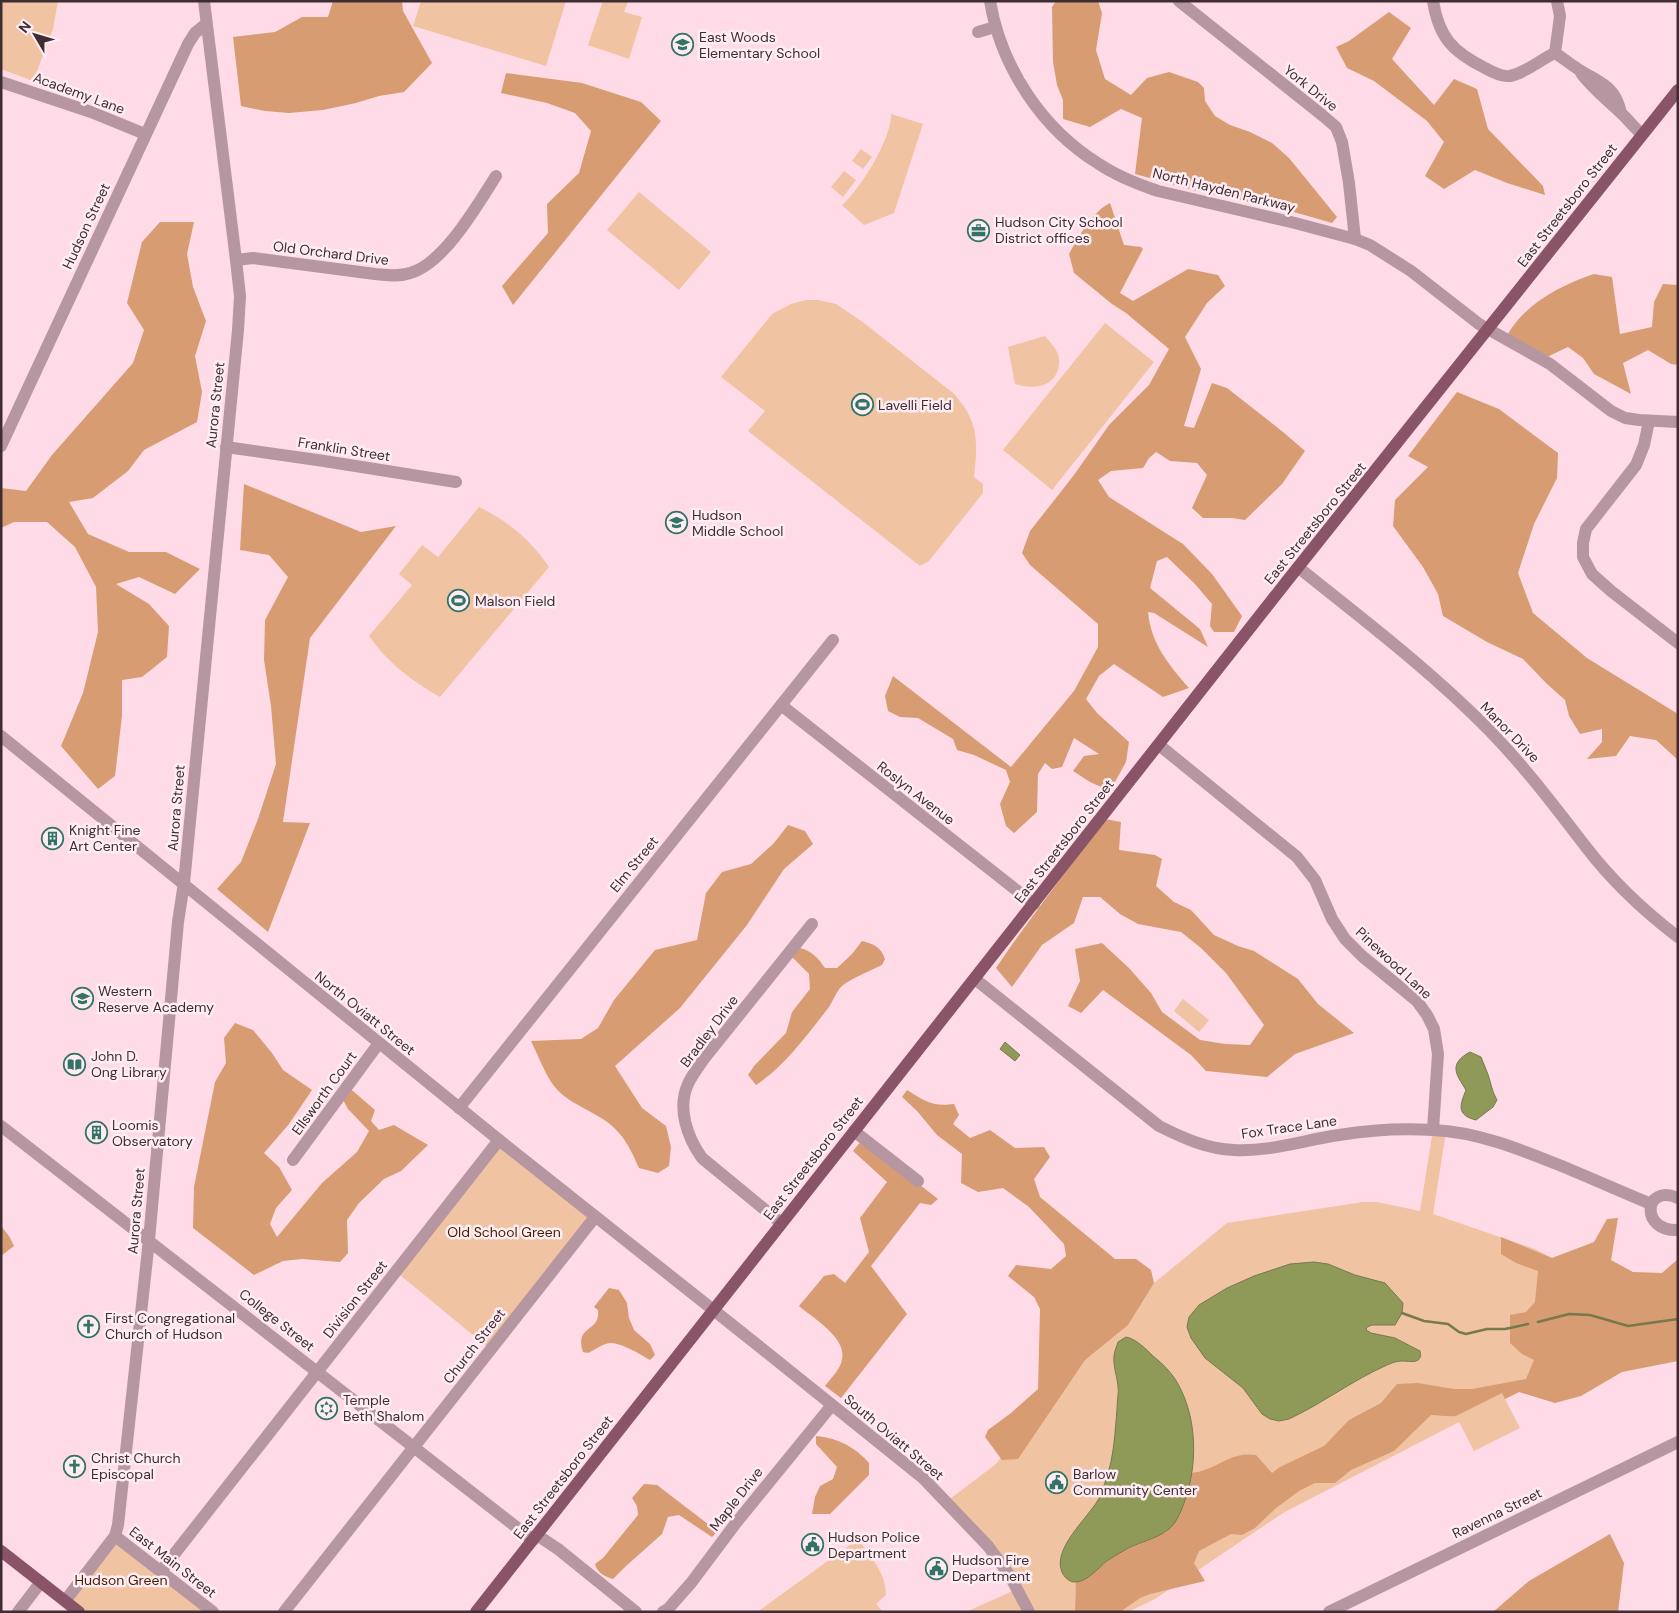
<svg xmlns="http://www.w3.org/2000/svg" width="1679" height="1613" viewBox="0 0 1679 1613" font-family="'DM Sans',sans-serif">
<rect width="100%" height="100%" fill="#fedbe6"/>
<g fill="#f0c3a3">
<path d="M1 1H58L53 29 33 81 1 69Z"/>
<path d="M421 1H566L546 66 413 26Z"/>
<path d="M603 1H628L624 12 642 17 629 59 588 45Z"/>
<path d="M891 114 923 124 894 213 864 225 842 205C860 190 892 138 891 114Z"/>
<path d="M861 149 872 157 863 169 852 161Z"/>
<path d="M844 171 856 180 843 197 831 187Z"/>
<path d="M639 192 711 252 679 290 607 230Z"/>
<path d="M806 300H818L836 304 864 323 953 393C979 421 978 441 974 477L983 484V493L929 561 920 566 748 431 765 411 721 377 772 314 791 304Z"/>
<path d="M1105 323 1154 362 1052 490 1003 450Z"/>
<path d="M1045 336C1051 343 1059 351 1059 360 1060 386 1034 391 1015 384L1008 347Z"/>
<path d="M479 507C508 521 531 540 549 567L440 697C412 681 388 663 369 636L412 585 399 574 422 545 438 557Z"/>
<path d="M1183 999 1209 1020 1199 1032 1174 1011Z"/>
<path d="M1433 1130 1446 1132 1433 1214 1535 1249 1552 1258 1553 1375 1505 1399 1520 1428 1474 1451 1459 1422 1283 1513 1155 1599 1128 1612H966L1017 1589 946 1502 996 1464 1084 1341 1227 1223 1363 1202H1377L1420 1211Z"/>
<path d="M499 1140 595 1217 490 1349 395 1271Z"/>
<path d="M115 1536 213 1612H79L65 1601Z"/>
<path d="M858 1539C871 1557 886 1573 886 1595L876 1604 883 1612H757Z"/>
</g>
<g fill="#d79c72">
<path d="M333 1H402L403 11 432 63 404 92 379 96 356 103 323 110 289 113 265 111 241 106 233 37 275 32 302 17H328Z"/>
<path d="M1056 1H1098L1102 13 1096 50 1105 79 1131 95 1147 78 1169 72 1198 82 1204 88 1205 101 1215 116 1230 125 1250 132 1272 143 1289 158 1337 217 1332 223 1287 210 1197 191 1135 174 1142 118 1121 109 1090 127 1063 119V100L1057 85 1053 62 1052 7Z"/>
<path d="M1389 12 1411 28 1392 59 1434 105 1454 79 1477 89 1488 129 1543 186 1545 195 1507 183 1475 170 1444 189 1425 176 1444 142 1427 121 1374 81 1347 68 1336 47 1349 41Z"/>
<path d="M506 73 582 83 641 102 661 121 513 305 502 286 548 233 547 204 579 173 591 131 575 113 547 103 501 93Z"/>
<path d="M1110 203 1124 245 1141 247 1143 249 1120 293 1133 301 1188 269 1218 275 1225 286 1207 303 1185 337 1201 369 1184 426 1194 428 1212 383 1227 388 1283 432 1305 451 1282 484 1245 520 1232 518H1203L1192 508 1207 475 1197 463 1170 461 1156 452 1149 458 1143 468 1111 471 1098 480 1109 497 1183 544 1212 574 1242 616 1234 632H1214L1210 626 1212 604 1195 584 1167 557 1157 561 1150 588 1200 629 1208 647 1154 613 1148 612C1151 644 1169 665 1189 688L1163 697 1114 664 1099 676 1086 699 1097 713 1129 742 1126 762 1110 791 1090 782 1073 771 1084 756 1099 754 1074 738 1062 767 1052 769 1045 763 1038 774 1037 812 1014 833 1006 826 1000 804 1010 782 1006 770 974 755 957 750 953 739 918 718 900 717 888 711 885 696 893 676 1011 767 1074 691 1098 647V624L1030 565 1022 553 1030 531 1074 475 1109 425 1149 385 1169 349 1126 313 1112 304 1074 273 1069 254C1080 235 1091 213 1110 203Z"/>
<path d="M160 222H194L187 254 193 287 206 321 195 356 202 392 197 422 144 450 128 471 93 498 69 502 88 534 129 552H166L200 569 175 594 139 577 116 584 149 604 169 626 167 657 142 677 122 680V716L115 776 98 789 61 746 83 693 98 632 96 587 75 547 47 522H14L1 528V488L26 491 52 455 133 363 144 330 127 303 142 242Z"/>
<path d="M1594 274 1612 277 1620 334 1652 327 1654 302 1663 284 1678 285V365L1671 364 1648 350 1623 363 1631 394 1594 374 1583 358 1568 347 1547 357 1508 334C1526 303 1561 285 1594 274Z"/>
<path d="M1457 392 1499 409 1558 453 1557 478 1534 524 1518 573 1533 613 1587 658 1678 714V760L1656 740 1630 736 1616 756 1587 759 1602 742V729L1580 734 1569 716 1565 700 1546 683 1523 659 1487 642 1443 616 1438 594 1423 567 1393 526 1395 500 1428 467 1408 456Z"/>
<path d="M244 484 361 532 396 526 310 638 283 822 310 823 268 932 217 889 241 862 258 819 276 764 271 706 264 660 265 620 288 577 269 555 240 550Z"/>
<path d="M1105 819 1121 822 1119 850 1155 855 1162 859 1156 886 1174 902 1191 910 1214 935 1238 946 1254 951 1298 979 1318 1004 1354 1033 1295 1054 1267 1077 1206 1071 1191 1055 1103 990 1081 1013 1068 1006 1080 981 1075 949 1102 943 1129 968 1151 993 1162 1012 1200 1040 1225 1044 1250 1045 1264 1025 1226 973 1201 948 1181 932 1138 924 1120 914 1100 897H1083L1074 923 1042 945 1012 987 996 968C1030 917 1069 869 1105 819Z"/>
<path d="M788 825 805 831 813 844 784 869 747 925 680 1008 615 1066 642 1108 666 1126 671 1147 669 1166 658 1173 639 1168C628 1143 620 1128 596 1115 581 1106 565 1100 554 1086 545 1074 538 1055 531 1041L581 1039 598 1028 614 1000 655 950 697 940 706 893 722 872 751 864 774 843Z"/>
<path d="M862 941C874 944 881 947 885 959L882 965C872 970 848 980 841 987 836 992 833 1001 829 1007 807 1035 786 1065 756 1085L748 1075 754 1066 786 1033 792 1012 810 989 809 974 792 957 800 948C812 951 818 958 825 968H837L852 954Z"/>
<path d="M235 1023 253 1030 272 1053 283 1070 312 1090 289 1124 264 1153 279 1167 292 1190 276 1208 270 1224 277 1237 322 1183 357 1152 369 1131 348 1109 342 1098 349 1089 353 1091 375 1110 371 1121 379 1130 394 1125 428 1145 401 1171 384 1179 359 1203 347 1220 348 1253 340 1262 302 1259 283 1261 254 1275 193 1228 194 1187 215 1082 226 1063 224 1038Z"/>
<path d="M907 1090C925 1101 932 1107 954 1104L959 1115 953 1124 970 1138 990 1130 1015 1148 1044 1147 1050 1157 1034 1179 1040 1197 1115 1259H1136L1151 1270 1154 1283 1128 1325 1085 1360 1018 1459 1002 1460 985 1437 988 1430 1011 1413 1038 1389 1040 1309 1034 1297 1008 1276 1016 1265 1051 1269 1066 1256 1064 1244 1029 1207 1003 1188 978 1192 961 1183 962 1154 937 1135 917 1111 902 1097Z"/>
<path d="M862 1140 938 1199 931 1205 920 1203 871 1266 907 1314 841 1398 825 1386C831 1378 841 1369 842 1359 847 1338 813 1318 799 1306L824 1276 834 1274 845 1283 869 1252 860 1218 887 1182 853 1151Z"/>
<path d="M1618 1218 1611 1260 1633 1272 1662 1273 1678 1259V1361L1622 1372 1581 1396 1555 1403 1519 1392 1505 1399 1502 1393 1456 1416C1448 1417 1440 1415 1431 1415L1394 1451 1351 1470 1335 1483H1315L1299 1491 1276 1508 1255 1528 1242 1535 1231 1534 1199 1551 1194 1563 1205 1581 1150 1594 1140 1598 1120 1612H1075L1076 1582 1086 1578 1117 1554 1166 1532 1185 1498 1192 1473C1197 1472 1203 1471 1207 1469 1225 1462 1235 1452 1256 1455L1272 1473 1280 1467 1324 1446 1349 1420 1381 1403 1397 1384 1418 1383 1454 1389H1472L1526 1379 1534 1360 1522 1354 1510 1343V1315L1526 1312 1535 1302 1538 1271 1516 1263 1501 1254V1237L1552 1258 1594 1242 1607 1219Z"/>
<path d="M1 1226 9 1236 14 1246 1 1256Z"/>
<path d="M609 1288 619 1290 627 1303 629 1318 634 1330 650 1344 655 1355 650 1360C642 1355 620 1342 610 1343 602 1344 595 1350 588 1353L583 1352C574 1324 601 1333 598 1310L594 1307Z"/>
<path d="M816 1436C838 1438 855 1447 869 1463V1475L830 1514H812L815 1497 820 1486 833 1479 837 1467 816 1444Z"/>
<path d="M644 1484 657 1485 713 1528 715 1534 712 1537 679 1515 668 1517 662 1534 626 1566 613 1579C606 1577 597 1573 595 1564L603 1558 638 1515 637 1506 632 1498Z"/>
<path d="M1610 1534 1624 1563 1618 1612H1493L1529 1581Z"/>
</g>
<g fill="#8f9a58" stroke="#77794d">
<path d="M1005 1042 1020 1055 1015 1061 1000 1049Z"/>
<path d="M1470 1052 1481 1057C1484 1065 1488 1073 1490 1081 1492 1088 1493 1093 1497 1100L1493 1107 1476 1120C1456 1115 1460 1105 1466 1090 1456 1074 1448 1064 1470 1052Z"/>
<path d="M1314 1262 1328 1264 1355 1275 1385 1283 1403 1303 1402 1313 1395 1325H1372L1367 1327 1366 1330 1371 1333 1395 1338 1420 1351C1423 1365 1410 1361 1402 1361 1396 1361 1392 1363 1387 1365 1353 1380 1323 1403 1289 1419L1279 1421 1270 1419 1262 1414 1243 1388 1205 1358 1191 1338 1187 1327 1189 1317 1199 1305 1227 1288 1254 1276 1290 1264Z"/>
<path d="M1126 1337C1136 1339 1146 1349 1153 1356 1163 1364 1172 1373 1178 1384 1200 1423 1198 1479 1177 1519 1169 1535 1149 1539 1133 1546 1124 1550 1116 1555 1107 1561 1098 1568 1088 1581 1076 1582 1070 1583 1064 1577 1062 1572 1052 1549 1087 1519 1098 1500 1102 1494 1104 1486 1106 1479 1114 1457 1115 1433 1117 1409 1117 1401 1119 1393 1118 1386 1117 1376 1113 1366 1114 1356 1114 1352 1117 1346 1118 1342Z"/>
</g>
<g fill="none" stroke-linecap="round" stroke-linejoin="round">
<g stroke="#77794d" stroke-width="2.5">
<path d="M1402 1313 1424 1321 1448 1324 1459 1332 1466 1334 1487 1329H1505L1528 1324"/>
<path d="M1538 1322 1569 1314 1590 1315 1628 1326 1678 1319"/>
</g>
<g stroke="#b696a1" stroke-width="12">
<path d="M990 1C1001 67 1042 129 1099 164 1117 176 1137 184 1158 191L1295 223 1355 239 1370 245 1411 271 1479 324 1550 364 1611 411 1625 418 1639 420 1678 422"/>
<path d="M1179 1 1322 115 1336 127 1342 142 1349 183 1355 239"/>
<path d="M1433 1C1439 38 1453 52 1485 68 1492 72 1502 77 1510 76 1526 73 1541 59 1555 53L1560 16 1557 1"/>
<path d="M978 32 995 27"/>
<path d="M1555 53C1563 58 1570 64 1578 69 1600 83 1615 85 1621 113"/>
<path d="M1581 73C1592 88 1606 99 1620 112 1628 119 1633 127 1642 134"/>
<path d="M1 82 91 112 145 134"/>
<path d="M236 260 253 258 375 274C387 275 399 277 410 273 444 264 478 204 496 176"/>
<path d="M1649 421 1644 445 1636 465 1586 529 1583 543V557L1592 574 1611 591 1678 643"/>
<path d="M1 446 188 44 195 33 206 24"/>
<path d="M226 447 324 461 456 482"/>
<path d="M1299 568C1364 620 1431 671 1489 730 1525 767 1555 807 1586 847 1612 881 1644 911 1678 937"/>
<path d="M781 705 1034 904"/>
<path d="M1 736 499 1140 755 1343 923 1478 988 1546 1010 1576 1029 1612"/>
<path d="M1159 745 1297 857 1315 880 1332 919 1345 939 1362 956 1417 1001 1427 1015 1434 1029 1438 1054 1433 1130"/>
<path d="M975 979 1159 1126C1183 1138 1207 1149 1234 1150 1270 1152 1304 1140 1339 1135 1369 1130 1402 1128 1433 1130 1479 1132 1522 1150 1564 1167 1593 1179 1622 1192 1651 1204"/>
<path d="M459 1108 833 640"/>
<path d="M1 1126 533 1540"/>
<path d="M854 1131 918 1181"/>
<path d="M293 1160 379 1043"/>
<path d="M1678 1198C1643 1183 1640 1232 1678 1230"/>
<path d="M781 1223 702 1158C687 1137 677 1108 688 1084 692 1075 698 1068 703 1060L812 924"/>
<path d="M537 1535 558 1549 636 1612"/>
<path d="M115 1536 213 1612"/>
<path d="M161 1571 499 1140"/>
<path d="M65 1601 115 1536 118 1525 149 1240 178 922 184 883 238 330 240 296 236 260 204 1"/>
<path d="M18 1612 41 1582"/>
<path d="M284 1612 595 1217"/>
<path d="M663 1612 668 1609 691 1583 736 1523 832 1405"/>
<path d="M1329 1612 1678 1442"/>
</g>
<g stroke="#8a5468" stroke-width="12">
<path d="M1 1551 79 1612"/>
<path d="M476 1612 1287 581 1678 90"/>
</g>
</g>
<defs>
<symbol id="school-ring" viewBox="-11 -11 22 22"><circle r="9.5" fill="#ffedf3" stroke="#317465" stroke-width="1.5"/><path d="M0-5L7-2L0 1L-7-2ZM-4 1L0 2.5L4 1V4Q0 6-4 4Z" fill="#317465"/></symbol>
<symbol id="office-ring" viewBox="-11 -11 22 22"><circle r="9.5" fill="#ffedf3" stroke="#317465" stroke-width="1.5"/><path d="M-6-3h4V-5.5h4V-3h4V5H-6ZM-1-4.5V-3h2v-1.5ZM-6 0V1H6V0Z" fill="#317465"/></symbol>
<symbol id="stadium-ring" viewBox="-11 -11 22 22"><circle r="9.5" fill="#ffedf3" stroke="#317465" stroke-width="1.5"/><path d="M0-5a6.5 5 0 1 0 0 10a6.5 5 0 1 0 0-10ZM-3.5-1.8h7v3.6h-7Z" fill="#317465"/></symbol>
<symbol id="building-ring" viewBox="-11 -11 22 22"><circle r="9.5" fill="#ffedf3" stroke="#317465" stroke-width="1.5"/><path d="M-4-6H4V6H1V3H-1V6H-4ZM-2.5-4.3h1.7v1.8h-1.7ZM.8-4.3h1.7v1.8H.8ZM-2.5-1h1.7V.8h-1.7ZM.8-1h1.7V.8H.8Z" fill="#317465"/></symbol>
<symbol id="university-ring" viewBox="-11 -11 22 22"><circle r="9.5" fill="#ffedf3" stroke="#317465" stroke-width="1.5"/><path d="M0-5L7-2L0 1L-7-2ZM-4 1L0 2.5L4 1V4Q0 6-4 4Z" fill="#317465"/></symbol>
<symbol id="library-ring" viewBox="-11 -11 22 22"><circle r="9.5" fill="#ffedf3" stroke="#317465" stroke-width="1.5"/><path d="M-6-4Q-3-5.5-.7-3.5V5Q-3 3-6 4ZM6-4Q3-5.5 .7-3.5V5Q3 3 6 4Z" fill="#317465"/></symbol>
<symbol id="church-ring" viewBox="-11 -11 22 22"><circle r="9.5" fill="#ffedf3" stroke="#317465" stroke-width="1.5"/><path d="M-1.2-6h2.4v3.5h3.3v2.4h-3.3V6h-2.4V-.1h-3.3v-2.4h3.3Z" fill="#317465"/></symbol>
<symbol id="synagogue-ring" viewBox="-11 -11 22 22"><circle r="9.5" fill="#ffedf3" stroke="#317465" stroke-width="1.5"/><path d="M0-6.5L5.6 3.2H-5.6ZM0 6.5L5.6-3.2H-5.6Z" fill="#317465"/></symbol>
<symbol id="civic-ring" viewBox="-11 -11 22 22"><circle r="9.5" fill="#ffedf3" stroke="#317465" stroke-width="1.5"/><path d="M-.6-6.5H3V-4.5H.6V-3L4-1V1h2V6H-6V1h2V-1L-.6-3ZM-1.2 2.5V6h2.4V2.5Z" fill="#317465"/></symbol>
</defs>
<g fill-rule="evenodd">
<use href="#school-ring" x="670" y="32" width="25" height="25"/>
<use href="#office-ring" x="966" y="218" width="25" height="25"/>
<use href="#stadium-ring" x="850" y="392" width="25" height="25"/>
<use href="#school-ring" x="664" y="510" width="25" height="25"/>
<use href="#stadium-ring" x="446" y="588" width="25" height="25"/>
<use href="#building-ring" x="40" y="826" width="25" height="25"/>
<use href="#university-ring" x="70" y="986" width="25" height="25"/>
<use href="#library-ring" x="62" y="1052" width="25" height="25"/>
<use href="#building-ring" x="84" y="1120" width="25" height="25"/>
<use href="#church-ring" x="76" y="1314" width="25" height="25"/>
<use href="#synagogue-ring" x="314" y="1396" width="25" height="25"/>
<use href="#church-ring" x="62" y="1454" width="25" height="25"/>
<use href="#civic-ring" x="1044" y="1470" width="25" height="25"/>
<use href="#civic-ring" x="800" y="1532" width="25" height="25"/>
<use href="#civic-ring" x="924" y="1556" width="25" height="25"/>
</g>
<g text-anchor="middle" stroke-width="5" stroke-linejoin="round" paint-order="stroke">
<g font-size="14" fill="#3e2d33" stroke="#ffedf3" text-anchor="start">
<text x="699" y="42">East Woods<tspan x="699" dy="16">Elementary School</tspan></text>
<text x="995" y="227">Hudson City School<tspan x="995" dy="16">District offices</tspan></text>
<text x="878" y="410">Lavelli Field</text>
<text x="692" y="520">Hudson<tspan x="692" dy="16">Middle School</tspan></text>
<text x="475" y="606">Malson Field</text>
<text x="69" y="835">Knight Fine<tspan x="69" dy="16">Art Center</tspan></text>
<text x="98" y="996">Western<tspan x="98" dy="16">Reserve Academy</tspan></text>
<text x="91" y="1061">John D.<tspan x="91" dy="16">Ong Library</tspan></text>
<text x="112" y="1130">Loomis<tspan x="112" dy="16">Observatory</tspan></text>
<text x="105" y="1323">First Congregational<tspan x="105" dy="16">Church of Hudson</tspan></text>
<text x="343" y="1405">Temple<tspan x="343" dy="16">Beth Shalom</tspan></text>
<text x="91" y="1463">Christ Church<tspan x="91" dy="16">Episcopal</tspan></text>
<text x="1073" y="1479">Barlow<tspan x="1073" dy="16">Community Center</tspan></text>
<text x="828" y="1542">Hudson Police<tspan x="828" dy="16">Department</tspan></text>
<text x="952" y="1565">Hudson Fire<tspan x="952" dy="16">Department</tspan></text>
</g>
<g font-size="14" fill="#3e2d33" stroke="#ffedf3">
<text transform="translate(1311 88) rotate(39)" y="5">York Drive</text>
<text transform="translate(79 93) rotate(20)" y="5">Academy Lane</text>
<text transform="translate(1224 190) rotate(14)" y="5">North Hayden Parkway</text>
<text transform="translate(1567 205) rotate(-52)" y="5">East Streetsboro Street</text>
<text transform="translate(86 226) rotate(-65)" y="5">Hudson Street</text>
<text transform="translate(331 253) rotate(7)" y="5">Old Orchard Drive</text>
<text transform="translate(215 405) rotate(-84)" y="5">Aurora Street</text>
<text transform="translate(344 449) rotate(9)" y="5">Franklin Street</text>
<text transform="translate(1315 523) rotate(-51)" y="5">East Streetsboro Street</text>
<text transform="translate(1510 732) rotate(46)" y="5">Manor Drive</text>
<text transform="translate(916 793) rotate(38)" y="5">Roslyn Avenue</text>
<text transform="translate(176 808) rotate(-85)" y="5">Aurora Street</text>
<text transform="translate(1064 841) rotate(-52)" y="5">East Streetsboro Street</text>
<text transform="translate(634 864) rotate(-51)" y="5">Elm Street</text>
<text transform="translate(1394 963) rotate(43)" y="5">Pinewood Lane</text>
<text transform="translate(365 1013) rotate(39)" y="5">North Oviatt Street</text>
<text transform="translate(709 1031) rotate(-53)" y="5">Bradley Drive</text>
<text transform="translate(324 1093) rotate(-54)" y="5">Ellsworth Court</text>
<text transform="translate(1289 1127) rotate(-8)" y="5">Fox Trace Lane</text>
<text transform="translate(813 1158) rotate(-52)" y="5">East Streetsboro Street</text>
<text transform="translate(136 1211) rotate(-85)" y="5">Aurora Street</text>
<text transform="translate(355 1299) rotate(-52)" y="5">Division Street</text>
<text transform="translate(277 1320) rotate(38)" y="5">College Street</text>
<text transform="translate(474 1346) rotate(-52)" y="5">Church Street</text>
<text transform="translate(894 1437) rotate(40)" y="5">South Oviatt Street</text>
<text transform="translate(563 1477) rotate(-52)" y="5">East Streetsboro Street</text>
<text transform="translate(736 1499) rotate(-52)" y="5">Maple Drive</text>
<text transform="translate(1497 1513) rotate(-26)" y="5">Ravenna Street</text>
<text transform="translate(173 1562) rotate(38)" y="5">East Main Street</text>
</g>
<g font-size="14" fill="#482200" stroke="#ffedf3">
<text x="504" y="1237">Old School Green</text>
<text x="121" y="1585">Hudson Green</text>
</g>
</g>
<rect width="1679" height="1613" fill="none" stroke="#3e2d33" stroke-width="5"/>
<g transform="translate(35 35) rotate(308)" stroke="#ffedf3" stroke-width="4" paint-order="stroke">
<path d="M0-4L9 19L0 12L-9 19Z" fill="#3e2d33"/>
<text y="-8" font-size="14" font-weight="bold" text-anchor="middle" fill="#3e2d33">N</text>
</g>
</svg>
